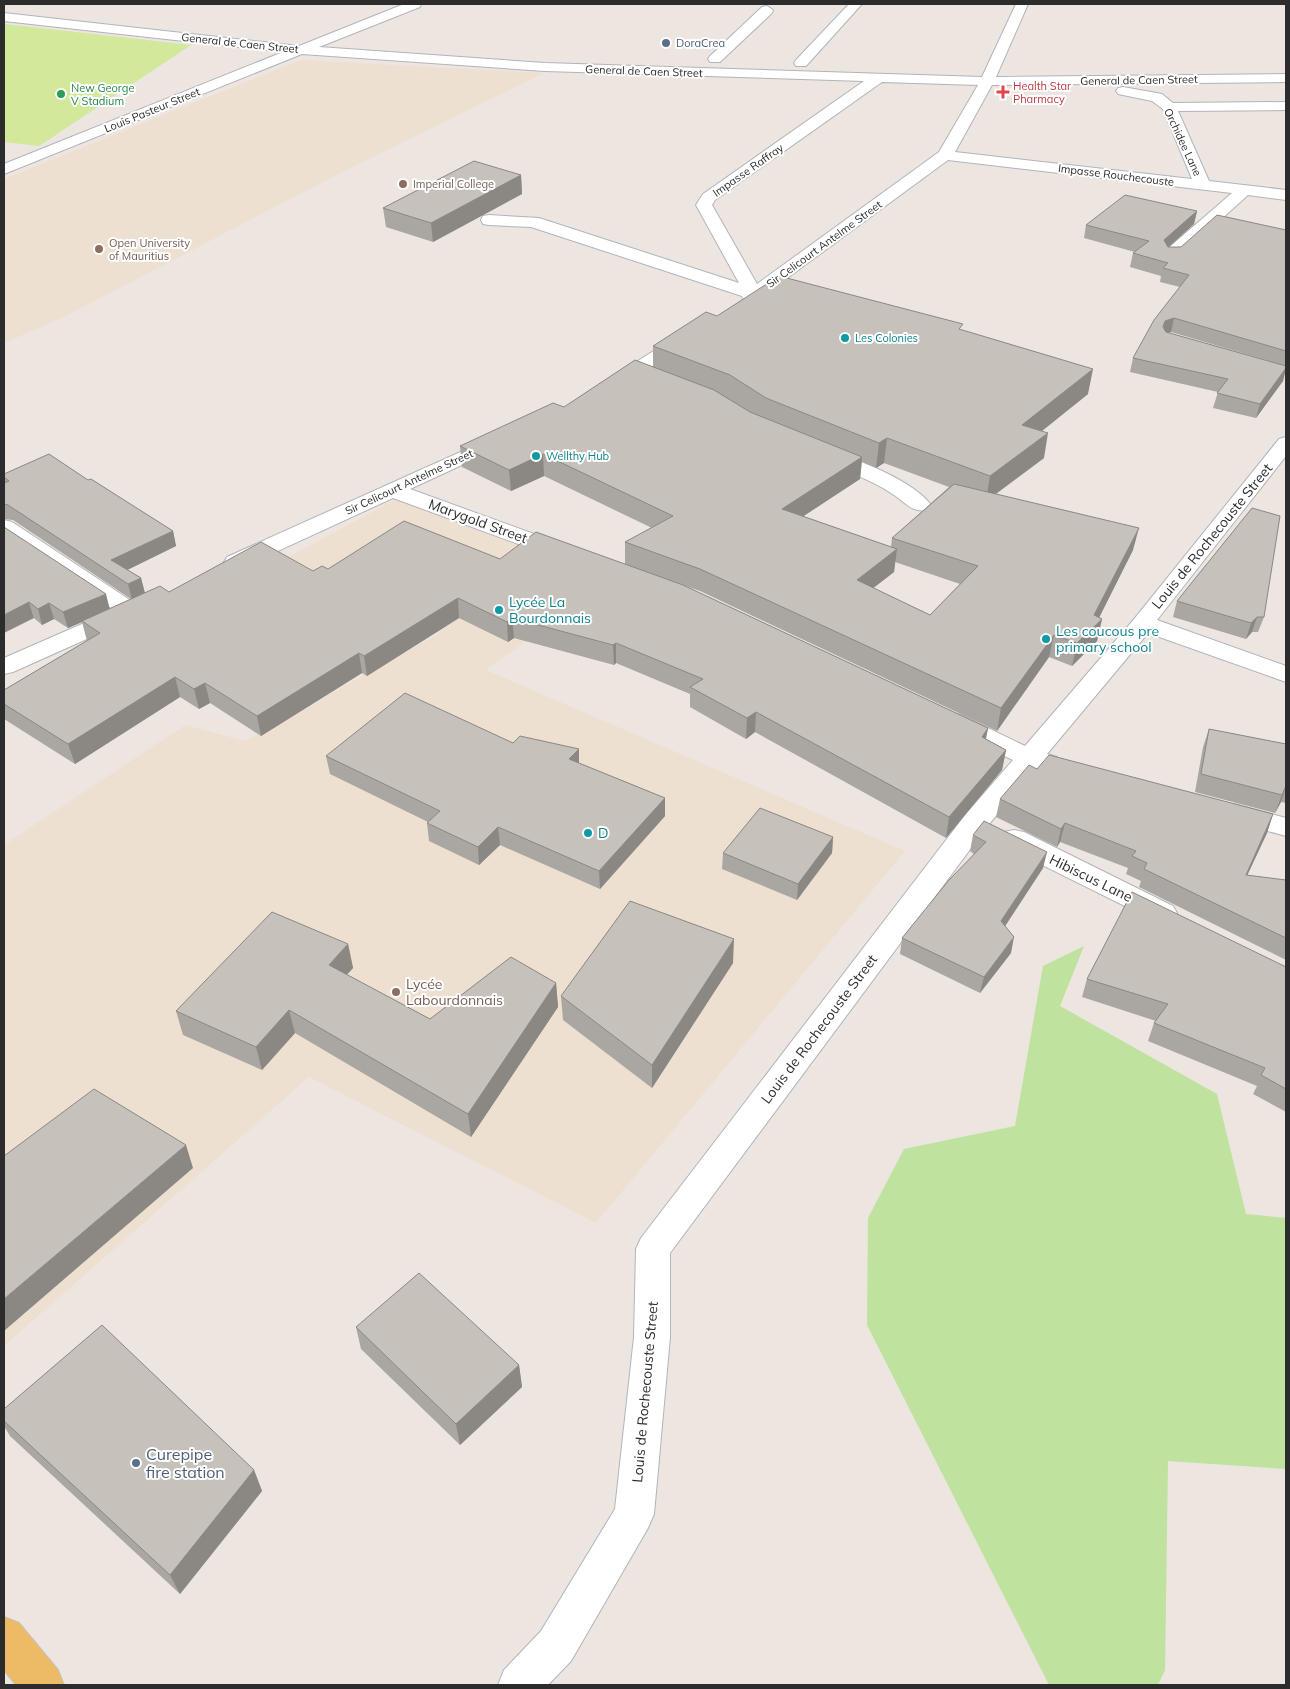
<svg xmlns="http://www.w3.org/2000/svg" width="1290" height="1689" viewBox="0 0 1290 1689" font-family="Mulish,sans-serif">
<rect width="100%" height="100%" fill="#ede5e0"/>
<g fill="#eee0d0">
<path d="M301 60 544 73 340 173 60 319 4 343V179Z"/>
<path d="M398 498 617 576 486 670 905 851 596 1223 309 1077 4 1346V845L185 725 245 741 440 633 287 558Z"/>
</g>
<path fill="#bfe29e" d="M1084 946 1060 1006 1217 1094 1246 1214 1286 1218V1469L1168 1461 1165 1670 1158 1685H1049L867 1325 868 1218 904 1149 1015 1126 1043 966Z"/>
<path fill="#d2e89a" d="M4 24 191 45 39 146 4 142Z"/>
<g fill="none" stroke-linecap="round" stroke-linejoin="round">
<defs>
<g id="minor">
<path d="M404 4H421L420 7 319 47 545 63 982 77 1016 4H1028L996 77 1286 74V82L992 85 955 152 1192 179 1163 109 1152 101 1118 94 1116 91 1118 88 1123 87 1162 94 1173 103 1286 102V110L1178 111 1209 181 1286 190V200L1248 195 1177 259 1171 260 1165 259 1162 255 1165 251 1232 193 948 160 756 301 750 302 744 301 742 296 531 227 489 225 483 224 481 220 483 216 489 215 539 218 739 283 696 205 703 194 864 81 545 71 302 54 4 174V164L283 52 4 21V13L299 46ZM882 82 978 85 939 152 757 284 712 205 715 200Z"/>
<path d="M849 4H862L806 66H796L794 63 796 60Z"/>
<path d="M767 6 773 10 772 13 720 62H710L708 59 710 56 762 7Z"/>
<path d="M684 334 691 336 693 340 691 344 622 388 615 390 608 388 605 384 608 380 677 336Z"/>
<path d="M496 436 503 438 506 442 503 446 410 489 570 547 573 552 570 557 562 559 554 557 393 498 243 567 235 569 227 567 224 562 227 557Z"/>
<path d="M1286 437V456L1157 620 1286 666V682L1148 633 1047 754 1057 757 1061 763 1057 769 1048 772 1035 768 986 828 670 1253V1337L654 1514 648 1528 571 1661 548 1685H498L504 1670 541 1631 615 1509 634 1337 636 1249 641 1238 966 814 1013 760 943 727 939 721 943 715 952 713 961 715 1025 746 1135 618 1279 439Z"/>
<path d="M826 450C854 457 914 481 931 505L928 510C912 513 906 503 894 495 871 479 844 471 819 460L816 456 819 452Z"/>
<path d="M4 520 12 522 139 606 143 611 139 616 130 618 127 621 13 672 4 674V658L114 610 4 537Z"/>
<path d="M1234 804 1286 818V836L1224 819 1221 813 1224 807Z"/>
<path d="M1014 830 1024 832 1173 906 1177 913 1173 920 1163 923 1153 920 1004 846 1000 839 1004 832Z"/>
</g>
<path id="major" d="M4 1617 19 1623 58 1670 64 1685H16L4 1670Z"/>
</defs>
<use href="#minor" stroke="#b0b4bc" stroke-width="2"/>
<use href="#major" stroke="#c4c4c4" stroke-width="2"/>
<use href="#minor" fill="#fff" fill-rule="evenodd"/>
<use href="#major" fill="#edba65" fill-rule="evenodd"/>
</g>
<g fill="#aaa6a1" fill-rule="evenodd">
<path d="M521 175 522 194 433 242 386 227 383 208Z"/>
<path d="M1197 211 1194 224 1168 247H1181L1286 230V366L1171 332 1169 333 1286 366V369L1283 381 1256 418 1213 408 1218 392 1130 372 1133 358 1180 287 1160 282 1161 276 1130 267 1133 253 1135 252 1084 238 1086 225Z"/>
<path d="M717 316 962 330 1088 394 1042 431 1044 458 996 494 1133 550 1099 617 1102 619 1097 641 1072 666 1049 657 997 731 700 591 683 585 988 728 986 739 1006 750 1002 770 946 838 755 732 746 739 690 707V694L616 663 614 665 514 638 508 642 459 618 367 676 362 673 261 736 210 703 199 709 180 697 75 764 4 719V690L87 641 82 622 68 628 54 619 42 625 34 618 4 527 110 609 131 599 13 520 4 519V474L88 480 173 531 176 546 127 570 141 578 145 593 169 592 328 569 500 559 625 564V542L652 528 544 476 511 491 462 467 460 446 564 407 653 367V346ZM862 462 876 468 884 463 949 487 892 538 891 547 803 516 860 479ZM895 562 960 584 930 615 873 588 894 572Z"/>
<path d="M1177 601 1264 617 1258 632H1252L1246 639 1173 617Z"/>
<path d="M1209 729 1286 744V803L1281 802 1275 813 1195 792 1203 747Z"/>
<path d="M513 743 579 749V763L665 798V816L600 889 500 845 479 865 429 841 427 823 428 822 330 774 326 756Z"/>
<path d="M1037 769 1273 814 1267 833 1247 875 1286 880V960L1139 887 1141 881 1126 874 1128 868 1060 842 1057 847 996 817 1000 799Z"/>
<path d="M973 835 1043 868 1005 926 1011 953 980 993 900 954 902 938 974 854 970 851Z"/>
<path d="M833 837 832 853 797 900 722 869 723 853Z"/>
<path d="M348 944 353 968 346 975 430 1019 556 983 558 1007 471 1137 295 1033 262 1070 183 1035 176 1011Z"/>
<path d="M733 963 652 1088 563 1020 561 996Z"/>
<path d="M1282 965 1286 967V1112L1253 1094 1257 1086 1148 1041 1154 1023 1156 1021 1082 997 1087 979Z"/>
<path d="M356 1327 519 1365 522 1387 460 1445 361 1349Z"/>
<path d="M4 1409 254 1470 262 1491 180 1594 10 1436 4 1426Z"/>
</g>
<g fill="#8b8783">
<path d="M521 175 522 194 433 242 431 223Z"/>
<path d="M1197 211 1194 224 1161 254 1164 240Z"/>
<path d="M1174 318 1171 332 1161 335 1163 327 1165 321Z"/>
<path d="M1286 368 1283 381 1256 418 1260 404Z"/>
<path d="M1093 369 1088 394 1018 450 1022 425Z"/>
<path d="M1048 433 1044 458 986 501 990 476Z"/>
<path d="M887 438 884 463 876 468 879 443Z"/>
<path d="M543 454 544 476 511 491 509 470Z"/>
<path d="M862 457 860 479 781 531 782 509Z"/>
<path d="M1139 528 1133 550 1095 626 1102 619 1097 641 1072 666 1077 643 1094 615Z"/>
<path d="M173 531 176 546 115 576 111 560Z"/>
<path d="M897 549 894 572 854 603 857 580Z"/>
<path d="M141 578 145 594 132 600 128 584Z"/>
<path d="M106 594 110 610 68 628 63 612Z"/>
<path d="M458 598 459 618 367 676 364 656Z"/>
<path d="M29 602 34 618 4 633V615Z"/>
<path d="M49 603 54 619 42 625 38 609Z"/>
<path d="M1257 617 1252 632 1246 639 1251 623Z"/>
<path d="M512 618 514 638 508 642 507 622Z"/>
<path d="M1054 635 1049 657 997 731 1001 708Z"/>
<path d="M616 643V663L614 665 613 645Z"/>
<path d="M359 653 362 673 261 736 257 716Z"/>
<path d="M175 677 180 697 75 764 68 744Z"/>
<path d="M205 683 210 703 199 709 194 689Z"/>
<path d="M756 712 755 732 746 739 747 718Z"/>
<path d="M988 728 984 748 982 737Z"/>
<path d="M579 749V767L569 759Z"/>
<path d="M1006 750 1002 770 946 838 949 817Z"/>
<path d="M1286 786 1281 802 1275 813 1282 795Z"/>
<path d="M665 798V816L600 889 599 871Z"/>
<path d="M1273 814 1267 833 1239 893 1246 875Z"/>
<path d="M1065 823 1060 842 1057 847 1061 829Z"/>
<path d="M498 827 500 845 479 865 478 847Z"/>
<path d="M833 837 832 853 797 900 798 884Z"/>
<path d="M1047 852 1043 868 998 937 1001 921Z"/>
<path d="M1014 937 1011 953 980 993 984 977Z"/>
<path d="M734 939 733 963 652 1088V1065Z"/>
<path d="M348 944 353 968 334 989 329 965Z"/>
<path d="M556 983 558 1007 471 1137 468 1114Z"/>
<path d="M289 1010 295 1033 262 1070 256 1047Z"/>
<path d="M186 1145 193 1168 4 1331V1299Z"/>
<path d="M519 1365 522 1387 460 1445 456 1424Z"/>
<path d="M254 1470 262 1491 180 1594 170 1575Z"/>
</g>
<g fill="#c6c1bb" stroke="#8b8783">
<path d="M474 161 521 175 431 223 383 208Z"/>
<path d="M1125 195 1197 211 1164 240 1168 247H1181L1217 215 1286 230V351L1174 318 1165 321 1163 327 1166 332 1286 366V368L1260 404 1217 393 1228 379 1133 358 1154 320 1189 275 1163 268 1168 263 1133 253 1149 241 1086 225Z"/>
<path d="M779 276 963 324 959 329 1093 369 1022 425 1048 433 990 476 887 438 879 443 766 398 730 375 653 346 706 312 717 316Z"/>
<path d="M635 360 714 390 750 412 862 457 782 509 897 549 857 580 930 615 978 566 892 538 954 484 1139 528 1094 615 1102 619 1077 643 1054 635 1001 708 700 569 625 542 673 516 543 454 509 470 460 446 553 403 564 407Z"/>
<path d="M49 454 88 480 91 479 173 531 111 560 141 578 128 584 8 505 4 504V483L9 481 4 477V474Z"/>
<path d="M1252 508 1280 516 1264 617H1257L1251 623 1177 601Z"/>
<path d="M404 521 500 559 536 532 683 585 988 728 982 737 1006 750 949 817 756 712 747 718 690 687 703 679 616 643 613 645 512 618 507 622 458 598 364 656 359 653 257 716 205 683 194 689 175 677 68 744 4 704V690L100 633 82 621 160 586 169 592 261 542 313 571 322 566 328 569Z"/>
<path d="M4 527 106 594 63 612 49 603 38 609 29 602 4 615Z"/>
<path d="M405 693 513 743 520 736 579 749 569 759 665 798 599 871 498 827 478 847 427 823 440 811 326 756Z"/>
<path d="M1209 729 1286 744V786L1282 795 1201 774Z"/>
<path d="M1049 755 1273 814 1246 875 1286 880V938L1144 869 1147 863 1132 856 1136 851 1065 823 1061 829 1000 799 1029 765 1037 769Z"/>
<path d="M760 808 833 837 798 884 723 853Z"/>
<path d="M984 821 1047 852 1001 921 1014 937 984 977 902 938 949 880 986 842 973 835Z"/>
<path d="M1132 892 1282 965 1286 967V1089L1261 1075 1265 1068 1154 1023 1168 1004 1087 979Z"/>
<path d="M630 901 734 939 652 1065 561 996Z"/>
<path d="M272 912 348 944 329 965 430 1019 511 957 556 983 468 1114 289 1010 256 1047 176 1011Z"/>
<path d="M94 1089 186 1145 4 1299V1156Z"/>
<path d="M419 1273 519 1365 456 1424 356 1327Z"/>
<path d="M102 1325 254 1470 170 1575 4 1421V1409Z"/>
</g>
<g fill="#5c6f8a" stroke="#fff" stroke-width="2">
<circle cx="666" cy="43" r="5"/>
<circle cx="136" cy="1463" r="5"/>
</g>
<path fill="#e0444e" stroke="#fff" stroke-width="2" d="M1000.5 84.5h5v5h5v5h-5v5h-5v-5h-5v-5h5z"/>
<circle fill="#2e9e5b" stroke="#fff" stroke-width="2" cx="61" cy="94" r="5"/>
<g fill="#8d6e63" stroke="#fff" stroke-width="2">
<circle cx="403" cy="184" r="5"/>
<circle cx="99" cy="249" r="5"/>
<circle cx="396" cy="992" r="5"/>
</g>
<g fill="#0f9aa8" stroke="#fff" stroke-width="2">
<circle cx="845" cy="338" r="5"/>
<circle cx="536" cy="456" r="5"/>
<circle cx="499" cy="610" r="5"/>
<circle cx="1046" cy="639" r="5"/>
<circle cx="588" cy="833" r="5"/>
</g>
<g text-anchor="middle" stroke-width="4" stroke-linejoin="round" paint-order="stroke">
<g font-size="11" fill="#2c2c2c" stroke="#fff">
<text transform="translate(240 43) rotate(6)" y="4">General de Caen Street</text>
<text transform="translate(644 71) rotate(2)" y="4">General de Caen Street</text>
<text transform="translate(1139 80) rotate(-1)" y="4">General de Caen Street</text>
<text transform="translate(152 110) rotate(-22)" y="4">Louis Pasteur Street</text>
<text transform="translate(1183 142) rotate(65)" y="4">Orchidee Lane</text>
<text transform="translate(748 170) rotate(-35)" y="4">Impasse Raffray</text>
<text transform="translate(1116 175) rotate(7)" y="4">Impasse Rouchecouste</text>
<text transform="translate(824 244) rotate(-36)" y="4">Sir Celicourt Antelme Street</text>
<text transform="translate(409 482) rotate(-25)" y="4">Sir Celicourt Antelme Street</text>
</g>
<g font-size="11" fill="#4e5e75" stroke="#fff" text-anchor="start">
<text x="676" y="47">DoraCrea</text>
</g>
<g font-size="11" fill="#be3a42" stroke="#fff" text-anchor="start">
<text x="1013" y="90">Health Star<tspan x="1013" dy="13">Pharmacy</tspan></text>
</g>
<g font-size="11" fill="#27864d" stroke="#fff" text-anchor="start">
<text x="71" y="92">New George<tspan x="71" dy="13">V Stadium</tspan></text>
</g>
<g font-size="11" fill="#785e54" stroke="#fff" text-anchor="start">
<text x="413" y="188">Imperial College</text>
<text x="109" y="247">Open University<tspan x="109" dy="13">of Mauritius</tspan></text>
</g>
<g font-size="11" fill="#0d838f" stroke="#fff" text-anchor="start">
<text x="855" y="342">Les Colonies</text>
<text x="546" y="460">Wellthy Hub</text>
</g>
<g font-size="14" fill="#2c2c2c" stroke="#fff">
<text transform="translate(478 521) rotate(20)" y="5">Marygold Street</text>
<text transform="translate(1212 536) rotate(-51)" y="5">Louis de Rochecouste Street</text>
<text transform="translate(1091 878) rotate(26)" y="5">Hibiscus Lane</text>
<text transform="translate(819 1029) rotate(-53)" y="5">Louis de Rochecouste Street</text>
<text transform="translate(645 1392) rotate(-85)" y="5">Louis de Rochecouste Street</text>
</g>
<g font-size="14" fill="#0d838f" stroke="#fff" text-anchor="start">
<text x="509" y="607">Lycée La<tspan x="509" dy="16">Bourdonnais</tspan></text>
<text x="1056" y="636">Les coucous pre<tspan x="1056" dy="16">primary school</tspan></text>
<text x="598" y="838">D</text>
</g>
<g font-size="14" fill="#785e54" stroke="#fff" text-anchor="start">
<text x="406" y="989">Lycée<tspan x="406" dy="16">Labourdonnais</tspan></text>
</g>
<g font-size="16" fill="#4e5e75" stroke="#fff" text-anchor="start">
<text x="146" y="1460">Curepipe<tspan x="146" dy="18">fire station</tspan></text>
</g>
</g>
<rect width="1290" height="1689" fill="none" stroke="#2c2c2c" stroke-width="10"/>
</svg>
